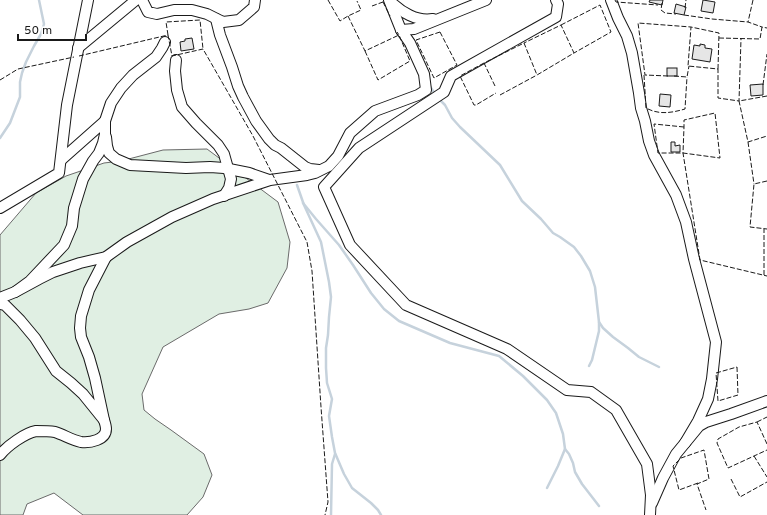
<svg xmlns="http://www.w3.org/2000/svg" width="767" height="515" viewBox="0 0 767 515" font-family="Overpass,sans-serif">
<rect width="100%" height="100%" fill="#fff"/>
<path fill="#e0efe3" stroke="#6a6a6a" d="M207 149 278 202 290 242 287 268 268 303 249 309 219 314 163 347 142 394 144 410 155 419 171 430 204 454 212 475 203 497 187 515H83L54 493 27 504 23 515H0V235L36 193 66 176 104 163 121 161 163 150Z"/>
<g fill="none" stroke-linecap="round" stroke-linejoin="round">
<g stroke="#c6d2dc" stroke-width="2.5">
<path d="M429 85 435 94"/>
<path d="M439 99 445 105 452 118 460 127 500 165 522 201 541 219 553 233 560 237 574 247 581 256 590 271 595 287 599 322 603 328 613 337 628 348 639 357 659 367"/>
<path d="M0 138 10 123 20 97V82L22 73 26 62 34 46 41 34 44 24 39 0"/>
<path d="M297 185 304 205 321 242 329 282 331 297 329 317 328 335 326 348V368L327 383 332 399 329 416 332 437 335 453 344 474 352 488 371 503 378 510 381 515"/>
<path d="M303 203 316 219 339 245 353 265 371 293 384 309 399 321 450 343 499 356 523 376 547 400 556 413 563 434 565 449 569 454 573 463 575 472 582 484 599 506"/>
<path d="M589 366 592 360 599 331V322"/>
<path d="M547 488 558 466 565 449"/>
<path d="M331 515 332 464 335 454"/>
</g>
</g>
<g fill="#e6e6e6" stroke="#1a1a1a">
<path d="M650 0H663L662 5 649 2Z"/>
<path d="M703 0 715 2 713 13 701 11Z"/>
<path d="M676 4 686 7 684 15 674 13Z"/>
<path d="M192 38 194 49 181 51 180 42 185 41V39Z"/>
<path d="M700 44 705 45V48L712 49 710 62 692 59 694 45 700 46Z"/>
<rect x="667" y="68" width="10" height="8"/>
<path d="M763 84V95L751 96 750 85Z"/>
<path d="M660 94 671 95 670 107 659 106Z"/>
<path d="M671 142H675V146L680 145V152H671Z"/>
</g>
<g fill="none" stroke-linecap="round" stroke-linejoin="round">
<defs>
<g id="minor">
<path d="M142 0 148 12 157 14 174 10H192L207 14 223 22 239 20 254 7 255 0"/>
<path d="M389 0 401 30 414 29 486 0"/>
<path d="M556 0 558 4 556 17 451 76 444 92 359 148 324 187 350 245 406 305 507 349 567 390 591 392 616 410 647 464 651 495 650 515"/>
<path d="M611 0 618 18 627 36 632 53 639 93 641 108 645 121 649 141 654 155 676 195 686 222 694 259 716 342 712 379 708 399 698 421 685 443"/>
<path d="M390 1C401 12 417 22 433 19"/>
<path d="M216 19 220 35 232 67 238 86 243 97 256 121 269 139 275 145 281 148 305 167 310 169 319 170"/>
<path d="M78 48 136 0"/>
<path d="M176 60 175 71 177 90 182 107 196 123 218 145 224 154 231 179 229 188 224 196"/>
<path d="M106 137 107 146 109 153 116 159 130 165 186 168 210 167 224 168 249 173 269 180"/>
<path d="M61 160 105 121"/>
<path d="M0 208 59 173 67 105 88 0"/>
<path d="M15 292 39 279 53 272 80 263 106 257 127 242 172 217 213 199 270 180 307 175 315 173 329 166 338 156 350 133 375 111 418 95 426 90 424 74 410 43 401 30"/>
<path d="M0 298 15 292 30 281 64 245 72 226 74 208 83 179 93 161 99 153 103 143 105 134V121L111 103 121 88 133 75 156 57 162 48 165 42"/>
<path d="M0 304 5 305 20 320 35 338 56 371 71 383 83 394 104 420 95 378 89 357 81 337 80 328 81 316 89 290 106 257"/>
<path d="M0 455C7 446 25 433 36 431 42 431 49 431 55 432 64 435 72 440 81 442 90 443 106 440 106 429 106 427 105 423 104 420"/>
<path d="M652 503 663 478 676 454 699 426 706 422 731 414 767 401"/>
</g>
</defs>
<use href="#minor" stroke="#1a1a1a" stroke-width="12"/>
<use href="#minor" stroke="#fff" stroke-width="10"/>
<g stroke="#1a1a1a" stroke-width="1" stroke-dasharray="5 2" stroke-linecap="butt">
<path d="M328 0 340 21 348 16 361 10 357 1"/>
<path d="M615 0 616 2 658 5"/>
<path d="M753 0 748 22 762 27"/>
<path d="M383 2 390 16"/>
<path d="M662 3 661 10 665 13 676 14"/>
<path d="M372 6 383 2V0"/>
<path d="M685 8 686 0"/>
<path d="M684 15 712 19 748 22"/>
<path d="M348 16 365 51 399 35 397 32"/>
<path d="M561 25 600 5 611 32 574 53"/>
<path d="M440 32 457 65 434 78 416 40Z"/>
<path d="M168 35 166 22 200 20 203 49"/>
<path d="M719 38 760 39 762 27 767 28"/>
<path d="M365 51 378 80 410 61 399 35"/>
<path d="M79 56 168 35 172 56 203 49 253 136 307 242 312 271 321 407 328 502 325 515"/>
<path d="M484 63 460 76 474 105H476L496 93"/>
<path d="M718 69 719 33 691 27 688 66 718 69V98L739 101 741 39"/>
<path d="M644 75 646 108C659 115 671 113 685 109L687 77"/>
<path d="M668 76 645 75 638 23 691 27"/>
<path d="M674 76 687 77 689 66"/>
<path d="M0 80 18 69 74 57"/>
<path d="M763 85 767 54"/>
<path d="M495 86 484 63 524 43 537 75 574 53 561 25 524 43"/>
<path d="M500 95 537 75"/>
<path d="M767 96 739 101 748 142 767 136"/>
<path d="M684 127 654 124 658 153H683L720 158 715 113 684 120V127L683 153 700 260 767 276"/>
<path d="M748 142 754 184"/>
<path d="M767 181 754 184 750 227 767 229"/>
<path d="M764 275V229"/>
<path d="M737 367 738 395 718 401 716 373Z"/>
<path d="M757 422 767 417"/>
<path d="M767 444 757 422 739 427 718 439 717 443 728 468 767 450"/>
<path d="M754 456 767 477"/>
<path d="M731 479 740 497 767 482"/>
<path d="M698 483 679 490 673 466 681 458 704 450 709 479 697 484 706 510"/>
</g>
</g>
<path d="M18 34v6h68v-6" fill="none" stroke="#1a1a1a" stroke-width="2"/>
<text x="24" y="34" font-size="12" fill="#1a1a1a" stroke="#ffffff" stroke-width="3" paint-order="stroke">50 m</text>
</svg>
